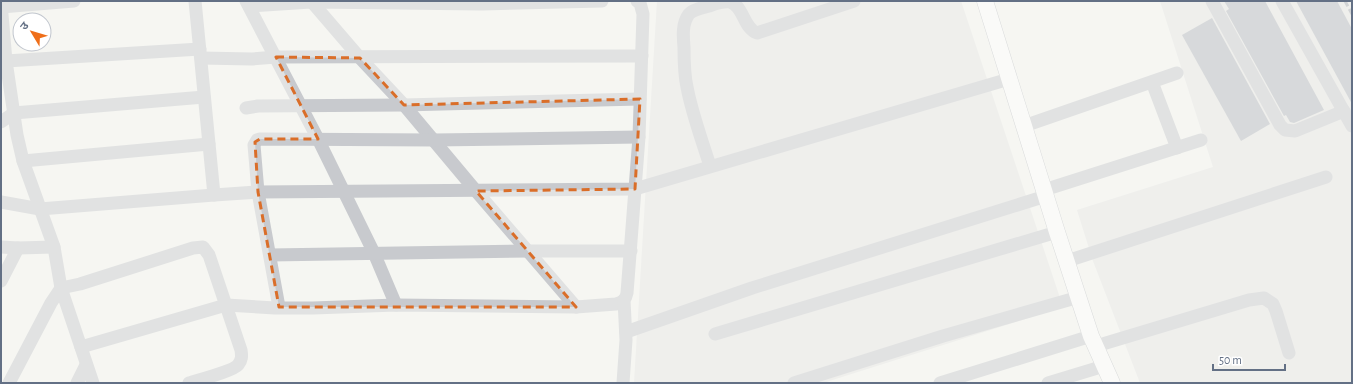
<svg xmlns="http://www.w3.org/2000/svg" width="1353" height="384" viewBox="0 0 1353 384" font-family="'Alegreya Sans','Noto Sans Devanagari',sans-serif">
<rect width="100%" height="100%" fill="#f5f6f2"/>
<g fill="#e6e6e5">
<path d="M657 1H961L1063 307 823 383H634Z"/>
<path d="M1160 1H1352V383H1140L1093 261 1077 210 1213 167Z"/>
</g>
<g fill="#b2b7be">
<path d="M1224 1H1265L1324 110 1294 123 1290 122 1286 115 1284 116 1226 11 1229 9Z"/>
<path d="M1296 1H1337L1352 29V104Z"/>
<path d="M1212 18 1270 124 1241 141 1182 35Z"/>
</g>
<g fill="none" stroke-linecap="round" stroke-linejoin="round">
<defs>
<path id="major" d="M985 1 1057 232 1091 336 1112 383"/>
</defs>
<use href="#major" stroke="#b8bbc0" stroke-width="17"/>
<g stroke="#c8cace" stroke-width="13">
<path d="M195 1 214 195"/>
<path d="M246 1 318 139 374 253 396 305"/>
<path d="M311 1 360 58 404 105 476 191 576 307"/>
<path d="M1212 1 1280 125 1285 130 1295 131 1344 111"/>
<path d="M1282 1 1352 126"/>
<path d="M1 3 6 61 17 135 23 161 54 247 61 288 93 383"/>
<path d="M249 6 311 2 482 4 602 1"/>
<path d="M1 7 74 1"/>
<path d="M201 58 252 59 276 57 642 56"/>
<path d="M6 61 200 49"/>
<path d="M1152 82 1177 148"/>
<path d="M246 108 258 106 404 105 640 99"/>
<path d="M1 122 14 113 204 97"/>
<path d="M1024 126 1177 73"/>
<path d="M23 161 209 144"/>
<path d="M710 166C702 140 692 114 687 87 684 74 684 60 684 47 683 36 682 23 689 14 694 9 702 8 709 6 715 4 723 1 730 2 744 6 743 28 757 33L854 1"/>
<path d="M1044 190 1201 140"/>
<path d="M1 202 40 209 214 195 258 192 635 189 1009 79"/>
<path d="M1 247 18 248 54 247"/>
<path d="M270 255 529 251H631"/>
<path d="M1067 261 1326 177"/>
<path d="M1 281 18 248"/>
<path d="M279 307 258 192 254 145 257 140 260 139 434 140 639 137"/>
<path d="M626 332 752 288 1046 196"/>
<path d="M715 334 1057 232"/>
<path d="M1096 346 1249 300 1264 298 1273 304 1276 311 1289 353"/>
<path d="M81 347 226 305 275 308H313L396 305 576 307 616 304C623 302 626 299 627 293L639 137 643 14 640 3 637 1"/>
<path d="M9 383 51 303 61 288 80 284 193 248 203 247 209 255 241 350C242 356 242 360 238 365 233 371 198 380 189 383"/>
<path d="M77 383 86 365"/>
<path d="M623 383 626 340 624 300"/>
<path d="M794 383 943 336 1079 297"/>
<path d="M940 383 1091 336"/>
<path d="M1048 383 1104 366"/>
</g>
<use href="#major" stroke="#fff" stroke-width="16"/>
<path stroke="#a7abb2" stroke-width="3" stroke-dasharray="6 3" stroke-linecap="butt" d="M1345 1 1352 14"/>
</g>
<path d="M0 0H1353V384H0ZM276 57 360 58 404 105 640 99 635 189 476 191 576 307H279L258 192 255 142 260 139H318Z" fill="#f5f6f2" fill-opacity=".55" fill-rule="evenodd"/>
<path fill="none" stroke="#da6e29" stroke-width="3" stroke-dasharray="8 5" stroke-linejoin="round" d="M276 57 360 58 404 105 640 99 635 189 476 191 576 307H279L258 192 255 142 260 139H318Z"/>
<rect width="1353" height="384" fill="none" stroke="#637085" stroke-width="4"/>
<g transform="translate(32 32) rotate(308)"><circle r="19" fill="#ffffff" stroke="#c1c6ce"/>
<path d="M0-3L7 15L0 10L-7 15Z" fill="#ef6e19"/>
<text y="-6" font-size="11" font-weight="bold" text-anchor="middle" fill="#637085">उ</text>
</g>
<path d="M1213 364v6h72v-6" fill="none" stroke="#637085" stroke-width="2"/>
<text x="1219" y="364" font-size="12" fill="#637085" stroke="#ffffff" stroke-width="3" paint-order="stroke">50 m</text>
</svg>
